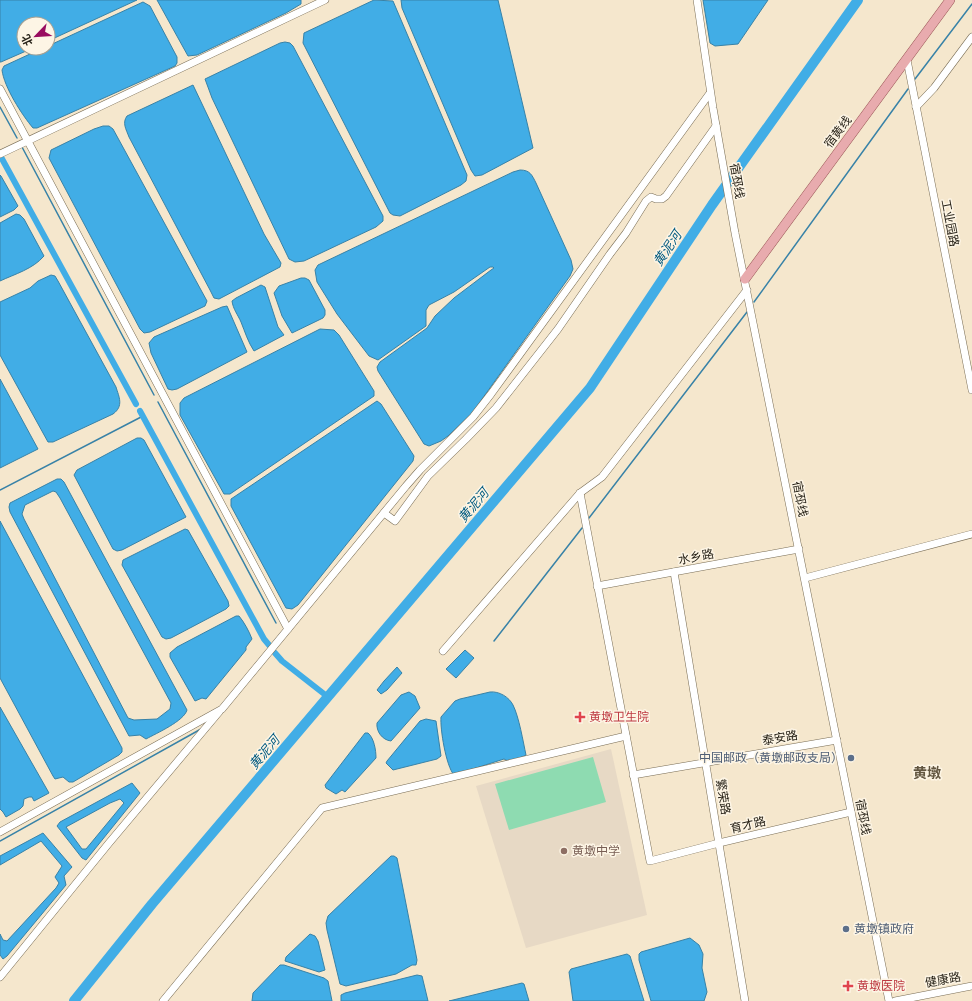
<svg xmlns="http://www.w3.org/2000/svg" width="972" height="1001" viewBox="0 0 972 1001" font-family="Roboto,'Noto Sans SC',sans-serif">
<rect width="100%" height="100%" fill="#f5e7cd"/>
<path fill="#e7d9c5" d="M611 749 647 915 526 948 476 786Z"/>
<path fill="#8edbb1" d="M593 757 606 802 509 830 495 784Z"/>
<g fill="#41ade6" stroke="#3882a7" fill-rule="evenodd">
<path d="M0 0H137L48 41V24H24V48H33L1 62H0Z"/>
<path d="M157 0H301V4L286 13 197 55 188 56Z"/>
<path d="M374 0 393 1 467 175 466 181 461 185 400 216 393 215 390 213 303 43 304 33Z"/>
<path d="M401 0H498L533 148 482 175 475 176 471 170 402 8Z"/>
<path d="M703 0H768L738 44 715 46 710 43Z"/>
<path d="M143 2 150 6 177 57V63L175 66 37 128H33C22 115 4 87 2 70L4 66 43 48H48V46Z"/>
<path d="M285 42 290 43 293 46 383 216V221L376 227 304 261 295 262 289 259 212 98 205 79 280 43Z"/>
<path d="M193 85 264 234 281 263 280 267 219 299 214 298 210 290 129 137C126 129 122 123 127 116Z"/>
<path d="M103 126H109L113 129 207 301 205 306 150 332 144 333 140 329 49 158 51 150 94 129Z"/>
<path d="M520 170C530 170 532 175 536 183L571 260 573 269 570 276 472 413 448 436 441 441 429 446 424 444 378 371 377 367 380 362 427 328 435 316 454 298 491 270 494 268 493 267H490L454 292 429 305 426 310V326L378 360 369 356 337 314 317 282 315 270 318 265 513 172Z"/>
<path d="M0 175 1 176 18 206 14 210 0 217Z"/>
<path d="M16 214 20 215 24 219 44 256C33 269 15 274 0 281V223Z"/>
<path d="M51 275 55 276 58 281 116 387C119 397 124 406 113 414L53 442H48L0 355V302L30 288 38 281Z"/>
<path d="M301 278H305L309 280 325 310V315L323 318 292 333 282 316 274 293 279 286Z"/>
<path d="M261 285 265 287 278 327 284 335 254 351C248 342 245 332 241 322 238 315 233 309 232 301L236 298Z"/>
<path d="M227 306 247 352 177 389 172 390 168 389 151 353 149 343 154 337 222 307Z"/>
<path d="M320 329 334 330 339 335 374 391V396L230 494H224L180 415V403L184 398Z"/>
<path d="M0 379 38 449 0 468Z"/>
<path d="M377 401 381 404 414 456 413 461 298 605 292 609 286 608 231 506V499Z"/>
<path d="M137 438H141L144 440 186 517 122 550 117 551 113 549 74 475 77 470Z"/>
<path d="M57 479H61L64 482 187 710C184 721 157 733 146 739L140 735 129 736 10 512 9 507 10 503ZM53 491 56 492 60 498 171 703 170 709 157 719 134 720 128 718 24 519 22 514 25 505Z"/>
<path d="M0 521 122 748V752L119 755 73 782H69L63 777 55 779 53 776 0 678Z"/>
<path d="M185 529 188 530 228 601 229 606 226 609 171 638 166 639 162 637 122 565 123 560Z"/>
<path d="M236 616H239C244 622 249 631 252 639L246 647V650L206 699 202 698 195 701 170 657V653L177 647Z"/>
<path d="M465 650 474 658 456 678 446 669Z"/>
<path d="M397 667 402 673 387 690 381 694 377 690 384 681Z"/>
<path d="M409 692 415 696 420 708 391 741C382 740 376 731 377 723L401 695Z"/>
<path d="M490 692C499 691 509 697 513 705 519 717 523 741 526 755L516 760 508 761 504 759 454 775C446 766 440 729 441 717L455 701 460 699Z"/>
<path d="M0 707 49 793 34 801 32 797H29L24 799 23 806 20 809 6 817 3 812 0 809Z"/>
<path d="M426 719 436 721 441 756 437 759 393 770 386 763 387 761 420 721Z"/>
<path d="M365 733H368C374 738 376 750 376 758L345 792 342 790 336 794 326 788 325 785Z"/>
<path d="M132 783 140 793 86 860 82 858 57 826 60 822ZM120 799 124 803 86 849H82L66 827 110 803Z"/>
<path d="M43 833 72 867 64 876 66 885 7 956 3 959 0 955V934L3 940 7 941 56 888 59 883 55 877 62 866 41 841 0 865V856Z"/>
<path d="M391 856H394L397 858 417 960 416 965H412L396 974 346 986 340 984 327 930 326 923 328 916Z"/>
<path d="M310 934 315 936 318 941 325 970 319 972 285 961 286 957Z"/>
<path d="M690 938 699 945 703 954 702 968 707 992 704 1001H651L639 960V954L641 952Z"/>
<path d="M627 954 630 956 644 1001H573L569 972 571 969Z"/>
<path d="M280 965H284L324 978 328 981 332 1001H252L253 993Z"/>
<path d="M417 975 422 976 428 1001H341V995L345 993Z"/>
<path d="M522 983 524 984 529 1001H449Z"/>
</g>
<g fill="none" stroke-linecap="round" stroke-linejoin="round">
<g stroke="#3882a7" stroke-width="1.5">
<path d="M915 79 972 4"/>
<path d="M0 107 17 138"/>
<path d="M22 147 154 395"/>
<path d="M0 159 2 158"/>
<path d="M3 164H5"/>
<path d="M754 302 908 89"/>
<path d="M158 402 276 623"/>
<path d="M0 490 143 416"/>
<path d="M589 518 747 312"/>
<path d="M494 641 582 528"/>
<path d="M0 841 201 729"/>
</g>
<g stroke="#41ade6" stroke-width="6">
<path d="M1 157 136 404"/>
<path d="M140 411 264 639 269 645"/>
<path d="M275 653 282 661 328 697"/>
</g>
<path stroke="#41ade6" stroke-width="10" d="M74 1001 152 904 590 388 712 205 858 0"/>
<defs>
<g id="minor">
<path d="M697 0 713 108 735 233 889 1001"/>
<path d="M907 60 972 390"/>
<path d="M0 89 288 629"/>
<path d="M916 107 934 88 972 37"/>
<path d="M0 154 325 0"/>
<path d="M580 493 650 861 719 843 851 812"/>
<path d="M384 513 395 521 428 476 466 439 496 408 558 329 610 254 626 233 646 201 651 197 656 199H662L666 196 716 126"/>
<path d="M674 572 745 1001"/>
<path d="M805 578 972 534"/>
<path d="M597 586 799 549"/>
<path d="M443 651 580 493 602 477 747 290"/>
<path d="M633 775 837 740"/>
<path d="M0 832 222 709 406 486 420 470 473 417 491 394 710 93"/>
<path d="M0 977 109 843 219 712"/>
<path d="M163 1001 322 808 626 736"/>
<path d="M895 1001 972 986"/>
</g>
<path id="major" d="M745 279 950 0"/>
</defs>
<use href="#minor" stroke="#796d55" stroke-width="8"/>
<use href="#major" stroke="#955" stroke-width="10"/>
<use href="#minor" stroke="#fff" stroke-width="7"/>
<use href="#major" stroke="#e8abae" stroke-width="9"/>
</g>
<g fill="#e0444e" stroke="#fdf5e5" stroke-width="1.5">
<path d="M578 711h4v4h4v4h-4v4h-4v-4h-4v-4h4z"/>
<path d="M846 980h4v4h4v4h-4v4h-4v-4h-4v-4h4z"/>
</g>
<g fill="#5c6f8a" stroke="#fdf5e5" stroke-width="1.5">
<circle cx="851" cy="758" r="4"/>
<circle cx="846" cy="929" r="4"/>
</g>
<circle fill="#8d6e63" stroke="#fdf5e5" stroke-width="1.5" cx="564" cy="851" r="4"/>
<g text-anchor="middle" stroke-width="3" stroke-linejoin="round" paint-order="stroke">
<g font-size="12" fill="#231e14" stroke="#fdf5e5">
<text transform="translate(838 132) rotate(-53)" y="4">宿黄线</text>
<text transform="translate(737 181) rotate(80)" y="4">宿邳线</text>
<text transform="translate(950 223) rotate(79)" y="4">工业园路</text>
<text transform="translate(800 499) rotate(79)" y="4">宿邳线</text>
<text transform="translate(696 557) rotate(-11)" y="4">水乡路</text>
<text transform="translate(780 738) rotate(-10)" y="4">泰安路</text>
<text transform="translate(723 797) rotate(81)" y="4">繁荣路</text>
<text transform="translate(863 817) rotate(79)" y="4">宿邳线</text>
<text transform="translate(748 825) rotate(-13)" y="4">育才路</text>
<text transform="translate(943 980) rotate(-11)" y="4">健康路</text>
</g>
<g font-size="12" fill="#be3a42" stroke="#fdf5e5" text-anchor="start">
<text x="589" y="721">黄墩卫生院</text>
<text x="857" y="990">黄墩医院</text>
</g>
<g font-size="12" fill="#4e5e75" stroke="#fdf5e5" text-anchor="end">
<text x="843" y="762">中国邮政（黄墩邮政支局）</text>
<text x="854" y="933" text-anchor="start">黄墩镇政府</text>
</g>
<g font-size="12" fill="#785e54" stroke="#fdf5e5" text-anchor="start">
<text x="572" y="855">黄墩中学</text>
</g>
<g font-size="13" font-style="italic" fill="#015a80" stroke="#fdf5e5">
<text transform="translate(667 248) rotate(-56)" y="5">黄泥河</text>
<text transform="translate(473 505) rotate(-50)" y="5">黄泥河</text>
<text transform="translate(264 752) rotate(-50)" y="5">黄泥河</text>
</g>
<g font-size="14" font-weight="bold" fill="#625640" stroke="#fdf5e5">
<text x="927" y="778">黄墩</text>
</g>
</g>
<g transform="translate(36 36) rotate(245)"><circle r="19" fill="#fdf5e5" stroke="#a69f91"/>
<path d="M0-3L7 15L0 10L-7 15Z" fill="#990c5f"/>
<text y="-6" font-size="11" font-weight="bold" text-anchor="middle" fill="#231e14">北</text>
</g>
</svg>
